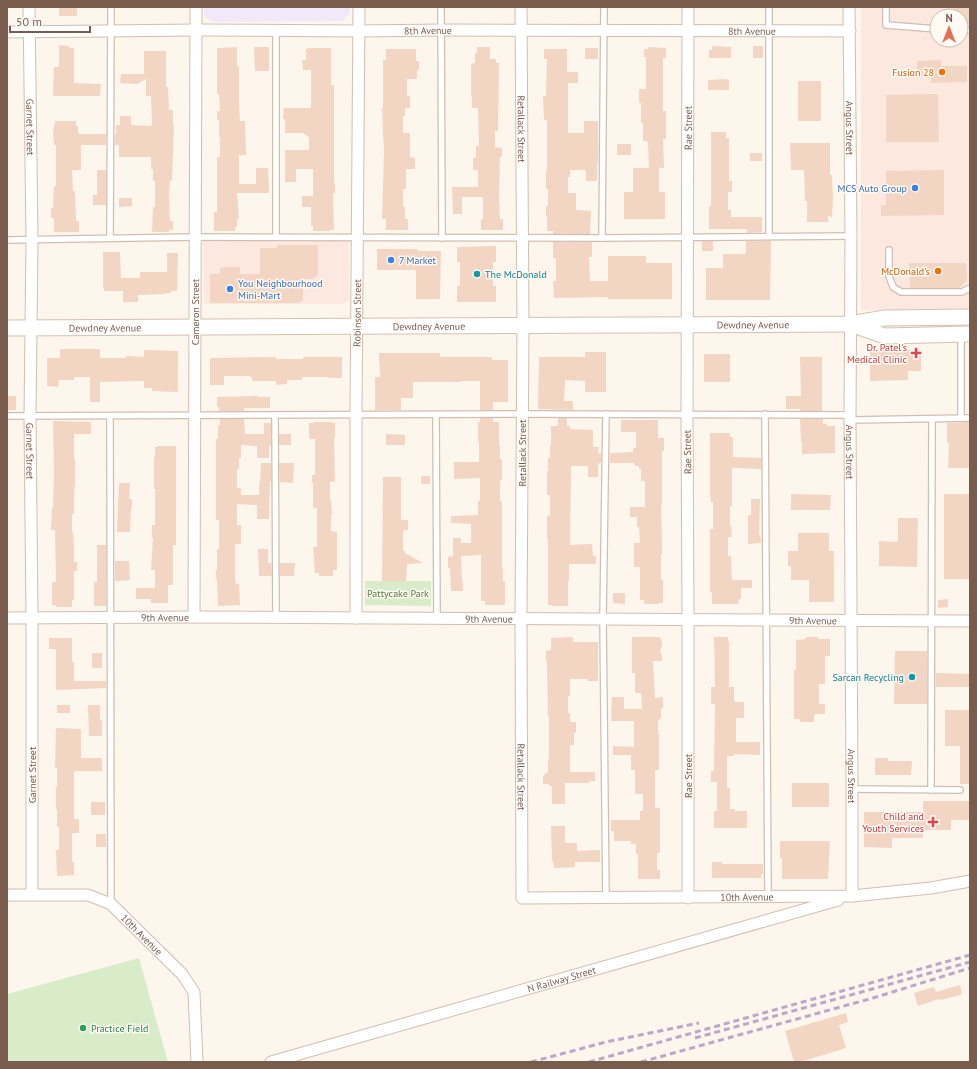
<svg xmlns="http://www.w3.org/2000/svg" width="977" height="1069" viewBox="0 0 977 1069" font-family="'PT Sans',sans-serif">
<rect width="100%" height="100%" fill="#fdf6ec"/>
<g fill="#fde8e0" fill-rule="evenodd">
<path d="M861 7H970V309L861 310ZM937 16H961V40H937Z"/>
<path d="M203 241H349V300L343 304H204Z"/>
</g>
<path fill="#f3e8fa" d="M204 7H350V13L343 21 212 22 207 19 204 15Z"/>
<g fill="#d8ecc9">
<path d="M431 581V606L365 605V581Z"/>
<path d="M139 958 168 1062H7V994Z"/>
</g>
<g fill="#f3d5c3">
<rect x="59" y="7" width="18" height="9"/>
<path d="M954 7H970V24H961V16H954Z"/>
<path d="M59 45 69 46V48H74V83L101 84 100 96H53L54 67H59Z"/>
<path d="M712 46 731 47V58H709V50H712Z"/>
<rect x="753" y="46" width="10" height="12"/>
<path d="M237 47V66H239V103L240 121H245L246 155H239V184H256V168H268L269 193H237L239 219H237V227H235V231H214V212H217V157H220V137H219V120H217V111H220L219 94H217V48Z"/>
<path d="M254 47H269V71H255Z"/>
<path d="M477 47H490V59H496V63H499L498 131H495V147L502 148V157H500L499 197 500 219H503V230H481V219H483V197H462V214H453L452 187H478V170H473V158H476V146H479L478 108H472V96H471V64L475 63V53H477Z"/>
<path d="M648 47 666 48V58H663V111H666V139H663L664 168H659V192H665V219H624V192H633V168H649L648 143 647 141H643V123H641V103H639V89H646V57H644V49H648Z"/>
<path d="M309 48H331V85H334V183H335V193H333L334 230H330V231H313V226H311V207H302V196H313V169H296V182H285V150H309V137L303 133H285V119H283L284 108H311V70H303L302 60H306V49Z"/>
<rect x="585" y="48" width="13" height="11"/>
<path d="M386 49H416V61H419V70H417V79H407V96H410V108H405V116H403V133H410V157L415 158V169H406V189H403V207H405V219H408V230H386V219H382L384 152 382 108H383V60H386Z"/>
<path d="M544 49H567V72H578V83H568V133H584V121H598V164H597V181H586V170H570V177H568V193H576V210L591 211 590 234H553V231H547V216H546V206H548V189H546V171H547V120H544L543 96H546L547 59H544Z"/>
<path d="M144 51H166V87H168L169 110H173V126H174L172 181H170L169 197 170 221H173V230H169V232H152L153 207H155V181H153V169H151V157H119V145H115V134H116V125H120V116H131V125L152 126 151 96H146V79L137 84 120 83 121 74H144Z"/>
<path d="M941 60V66H967V82L931 83V78H917V61Z"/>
<path d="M725 79 729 80V90H708V80Z"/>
<rect x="798" y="81" width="23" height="40"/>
<path d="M938 94 939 142H886V95Z"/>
<path d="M55 121H76V126H78V134H106V145H81V170H72L73 191H75L76 221H79V232H54V218H51V208H53L54 186H56V145H54L53 133Z"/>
<path d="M711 132H726V138H729V181H732V192H728V210H731V217H762V232L747 233V229H709V206H711Z"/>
<path d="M790 143H830V175H832L833 200 832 217 828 216V222H807V201H805L804 170H791Z"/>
<rect x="617" y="144" width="14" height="11"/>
<rect x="750" y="153" width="12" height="8"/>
<path d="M97 170H106V205H93V195H97Z"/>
<path d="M944 170V215L881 216V205H886V171Z"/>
<path d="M119 198H132V206L119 207Z"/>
<rect x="702" y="241" width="11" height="10"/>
<path d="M746 241H771L770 300H706V268H723V254H746Z"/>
<path d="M553 242H592V257H589L590 281H608V256H646V263H672V299H608V297L554 298 553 281H556V258H553Z"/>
<path d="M277 245H318V275L313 279H303V300L299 303H210V274H220V268H222V267H240V274H260V248H277Z"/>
<path d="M496 246V262H493V286H496V302H457V286H460V262H457V247Z"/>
<path d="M377 249H418V251H441L440 299H416V270H377Z"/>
<path d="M103 252H120L121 278H140V272H167V253H178L177 291H171V293H165V294L138 295V302H123V291H104V288H103Z"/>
<path d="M909 263H966L967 278 966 282 959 288H910Z"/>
<path d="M60 349H100V358H126V356L144 357V350L178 351V392L152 391V388H144V381L100 382V402H90V377H74V380H59L58 387 47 386V358H60Z"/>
<path d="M870 350H921V371H908V380L870 381Z"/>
<path d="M585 352H606V392H585V381L565 380 564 401H573V410L538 409 539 357H585Z"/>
<path d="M379 353H440V357H492V360H508V402H493V410H480V381H461V382H413V398H401V410H375V377H380Z"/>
<rect x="704" y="354" width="26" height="28"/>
<path d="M276 357V359H303V357H342V378H329V377H302V380H287V384L276 385V381H252V377H250V376H224V385H210V358Z"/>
<path d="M800 357H822V411H800V409H786V396H801Z"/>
<rect x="7" y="396" width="9" height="14"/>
<path d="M258 396V397H270V408H244V411H219V407H217V397Z"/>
<path d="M480 418H493V422H499V445H500V459H502V480H501L500 482V501H502V569H503V581H505V605H485V601H481V555L461 556 462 581 463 582V591H451L450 568H448V557L453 556V538H461V543H471V524L451 523V516L478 515V501H480V478L454 479V462H479V442H478V422H480Z"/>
<path d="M558 418H567V426H570V429L593 430V447H599L598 453H601V463H599V465H598V477H588V466H571L570 545 592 544 593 556H596V564H569V581H568V606H552V605H548V539H547V516L550 515V495H547V471H548V458H550V446H551V426H558Z"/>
<path d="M220 419H244L245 434H264V423H271V446H269V458H257V446L241 445V458H239V469H237V488H241V495H259V483H260L261 463H271V482H270L269 519H257V505L237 504V525H241V544H235V581H236V584H239L240 605 218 606 217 579H216V570H217V549H219V520H216V439H218V425H220Z"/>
<path d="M800 419H823V424H827V426H835V453L802 454V442H801Z"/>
<path d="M621 420H658V438H664V451H662V505H661L662 547V555H661V580H663V603H659V604H644V600H640V567H634V543H640L639 527H637V517H630V507H645V481H641V469H639V466H635L634 463H610V453L633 452V448H636V432H621Z"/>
<path d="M53 421 91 422V434H74V459H75V483L74 495V514H72V532H73L74 546V562H77V571H74V600H72V607H56V605H52V582H56L55 530H51L52 508H53L54 476Z"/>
<path d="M314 422H332V423H335V438H334L335 481 330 482V500H331L332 515H331V531L337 532V570H333V576H319V573H315L313 547H317V508H313V483H312V475H315V439H310L309 436V423H314Z"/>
<path d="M970 422V468H948L949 443H947V423Z"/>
<path d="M710 433H730V437H733V457L761 458V469L732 468V506H730V525H731L732 537H728V556H731L732 580H752V588H741V599L738 600 739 604H712V592H710V529H713V502H711L710 494Z"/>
<rect x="279" y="434" width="12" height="11"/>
<path d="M386 434 405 435V445H386Z"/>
<path d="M158 446H176V545H173V585H168V603H151V599H136V588H155V570H151L153 538H152V525H155V489H154V457H155V447H158Z"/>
<path d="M279 463H294L293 483 280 482Z"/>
<rect x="421" y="476" width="9" height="8"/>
<path d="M383 477H401V520H408V530H404V532H403V551H405V553L423 563 407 564 406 581H382Z"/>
<path d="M119 483H130L129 499H132V507H131L130 532H117Z"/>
<path d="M791 494 831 495 830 510H791Z"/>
<rect x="944" y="494" width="26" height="85"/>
<path d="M751 499H760L759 535H760L761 543 748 544V515H751Z"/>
<path d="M898 518H918L917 567 879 566V541L898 542Z"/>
<path d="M798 533H829V551H834V602H809V580H791V566H788V551H798Z"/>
<path d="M97 545H106V606H94V582H97Z"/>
<path d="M258 549H268V563H271L272 576H259Z"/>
<path d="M115 561H129L130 580 115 581Z"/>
<path d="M280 563H295L294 576H280Z"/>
<path d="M613 593H625V604L613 603Z"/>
<path d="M948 599V607L938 608V600Z"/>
<path d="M573 637V642H598V681H587V679H570V696H568V713H570V722H576V733H574V745H570V772H595V781H589V783H565V804H552V786H549V784H543V776L545 775V773H548V759H549V717H548L547 662H546V651L551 650V638Z"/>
<path d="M632 637H660L662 642V646L660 651 662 655V661H653L655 698 663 697V708H661V718L658 721V734H659V770H655V808H660V853H657V870H660V879H638V854H636V844H631V841H614V831H611V820H640V811H643V794H635V770H631V755H613V746L634 747V721H611L612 697H624V709H642L641 693H635V673H632Z"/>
<path d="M714 637H728V641H729V687H734V702H744V718H736V742H760V755L734 754V756H727V788H730V809H735V811H747V828H714V811H717V782H711V771H714L715 704H711V687H715Z"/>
<path d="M806 637H818V639H830V656H825V684H819V704H825V714H814V722H800V719H794V670H796V640L806 639Z"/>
<path d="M49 638H72V662H74V681H106V688L56 690V649H49Z"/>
<path d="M895 651H927V704H894Z"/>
<rect x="92" y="653" width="10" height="15"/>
<path d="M936 673 970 674V687H936Z"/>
<rect x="57" y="705" width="13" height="8"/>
<path d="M88 705H100V720H102V736H89Z"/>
<path d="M945 710H970V784H960V746H945Z"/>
<path d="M56 728 81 729V758H102V771H75L74 773V819H79V833H72V862H74V875L57 876 56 850H59V827H57V809H56V787H57V768H55Z"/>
<path d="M875 758H888V761H912L911 775H875Z"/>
<rect x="792" y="783" width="37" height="24"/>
<path d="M923 801H970V820H951V830H923V838H892V848L864 847V812H923Z"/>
<rect x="91" y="802" width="14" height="13"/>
<path d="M551 826H565V843H577V851L600 850V862H575V867L554 868 553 861H552Z"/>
<rect x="96" y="834" width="10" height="13"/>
<path d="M780 841H830L828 879H782V858H780Z"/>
<path d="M712 862H722V864H763V874H761V878H712Z"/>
<path d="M960 985 962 993H961V995L940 1000 939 999 918 1006 914 993 934 987 936 992Z"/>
<path d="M846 1013 848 1022 839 1025 846 1048 800 1062H794L785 1031Z"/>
</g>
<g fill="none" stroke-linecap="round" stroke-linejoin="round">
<defs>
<g id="lane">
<path d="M441 7 442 238"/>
<path d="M886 7V25L937 29"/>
<path d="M961 30H970"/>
<path d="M276 31V237"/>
<path d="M769 236V7"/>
<path d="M110 238 111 7"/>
<path d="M602 238 604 7"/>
<path d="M7 240 195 237 602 238 851 236"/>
<path d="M889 250V276L893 287 901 292H962L970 288"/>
<path d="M961 335V418"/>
<path d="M606 414 603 619 606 898"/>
<path d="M765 414 768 897"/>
<path d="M275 415 276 618"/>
<path d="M436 415 437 618"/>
<path d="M7 416 523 414 850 415"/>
<path d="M110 416 111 904"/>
<path d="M850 420 970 418"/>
<path d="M852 789 960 790"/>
<path d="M931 790 932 419"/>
</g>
<g id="street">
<path id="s1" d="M29 7 32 240 30 416 32 618V895"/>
<path id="s2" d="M521 7 523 326 521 619 522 898 852 896 931 888 970 881"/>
<path id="s3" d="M849 7 851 236 850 420 852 789V896"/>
<path id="s4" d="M7 32 196 30 359 31 441 30 850 31"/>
<path id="s5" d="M194 617 196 7"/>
<path id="s6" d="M7 618 194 617 970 621"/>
<path id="s7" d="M356 618V414L359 7"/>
<path id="s8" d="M7 895H88L111 904 182 974 194 992 197 1062"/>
<path id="s9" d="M688 898V620L687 415 688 7"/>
<path id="s10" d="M271 1062 838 900"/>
</g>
<g id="secondary">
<path d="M853 325 885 336 970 334"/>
<path id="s11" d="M7 328 850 324 885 318 970 317"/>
</g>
</defs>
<use href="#lane" stroke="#d1beb0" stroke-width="8"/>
<use href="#street" stroke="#d1beb0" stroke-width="13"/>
<use href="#secondary" stroke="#d6c0b0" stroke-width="17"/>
<use href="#lane" stroke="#fff" stroke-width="5.5"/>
<use href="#street" stroke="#fff" stroke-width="11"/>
<use href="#secondary" stroke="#fff" stroke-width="15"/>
<g stroke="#b9a8c9" stroke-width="3" stroke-dasharray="6 4" stroke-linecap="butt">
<path d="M695 1038 970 962"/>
<path d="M531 1062 606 1042 699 1023"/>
<path d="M589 1062 970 955"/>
<path d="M641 1062 873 998 970 968"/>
</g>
</g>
<g fill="#e8710a" stroke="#fffaf3" stroke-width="1.5">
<circle cx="942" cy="72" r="4"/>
<circle cx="938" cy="271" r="4"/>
</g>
<g fill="#3f7fe0" stroke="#fffaf3" stroke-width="1.5">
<circle cx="915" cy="188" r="4"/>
<circle cx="391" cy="260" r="4"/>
<circle cx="230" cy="289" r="4"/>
</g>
<g fill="#0f9aa8" stroke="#fffaf3" stroke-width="1.5">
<circle cx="477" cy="274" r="4"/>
<circle cx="912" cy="677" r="4"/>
</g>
<g fill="#e0444e" stroke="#fffaf3" stroke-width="1.5">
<path d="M914 347h4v4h4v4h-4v4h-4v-4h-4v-4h4z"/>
<path d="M931 816h4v4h4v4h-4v4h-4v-4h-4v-4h4z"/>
</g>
<circle fill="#2e9e5b" stroke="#fffaf3" stroke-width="1.5" cx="83" cy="1028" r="4"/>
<g text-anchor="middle" stroke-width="3" stroke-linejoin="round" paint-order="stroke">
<g font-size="10" fill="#7a5c4d" stroke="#fffaf3">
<text dy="4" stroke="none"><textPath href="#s4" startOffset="421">8th Avenue</textPath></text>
<text dy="4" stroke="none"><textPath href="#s4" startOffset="745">8th Avenue</textPath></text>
<text dy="4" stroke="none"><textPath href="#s1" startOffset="120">Garnet Street</textPath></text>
<text dy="4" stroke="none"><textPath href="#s9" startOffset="770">Rae Street</textPath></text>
<text dy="4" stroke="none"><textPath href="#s3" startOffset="121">Angus Street</textPath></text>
<text dy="4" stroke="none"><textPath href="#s2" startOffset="122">Retallack Street</textPath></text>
<text dy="4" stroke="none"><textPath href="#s5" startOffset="305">Cameron Street</textPath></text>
<text dy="4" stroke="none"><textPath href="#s7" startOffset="305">Robinson Street</textPath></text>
<text dy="4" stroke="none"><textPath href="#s11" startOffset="746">Dewdney Avenue</textPath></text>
<text dy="4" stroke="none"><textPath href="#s11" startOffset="422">Dewdney Avenue</textPath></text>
<text dy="4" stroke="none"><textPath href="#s11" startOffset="98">Dewdney Avenue</textPath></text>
<text dy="4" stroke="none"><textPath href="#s1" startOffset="444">Garnet Street</textPath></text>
<text transform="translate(687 452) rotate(-91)" y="4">Rae Street</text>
<text dy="4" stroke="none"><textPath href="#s3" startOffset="445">Angus Street</textPath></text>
<text transform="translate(522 453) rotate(-90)" y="4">Retallack Street</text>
<text dy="4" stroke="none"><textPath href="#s6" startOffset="158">9th Avenue</textPath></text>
<text dy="4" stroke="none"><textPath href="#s6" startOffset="482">9th Avenue</textPath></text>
<text dy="4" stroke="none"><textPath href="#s6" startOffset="806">9th Avenue</textPath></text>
<text transform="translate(32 775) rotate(-90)" y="4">Garnet Street</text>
<text transform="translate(688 776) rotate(-90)" y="4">Rae Street</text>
<text dy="4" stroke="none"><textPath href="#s3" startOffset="769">Angus Street</textPath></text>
<text dy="4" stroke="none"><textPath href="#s2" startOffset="770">Retallack Street</textPath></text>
<text dy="4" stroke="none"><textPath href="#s2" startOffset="1116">10th Avenue</textPath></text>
<text dy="4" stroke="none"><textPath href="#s8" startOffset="149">10th Avenue</textPath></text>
<text dy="4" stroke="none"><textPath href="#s10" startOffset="302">N Railway Street</textPath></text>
</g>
<g font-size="10" fill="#c56008" stroke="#fffaf3" text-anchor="end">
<text x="934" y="76">Fusion 28</text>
<text x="930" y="275">McDonald's</text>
</g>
<g font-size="10" fill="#366cbe" stroke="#fffaf3" text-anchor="start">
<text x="907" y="192" text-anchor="end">MCS Auto Group</text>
<text x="399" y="264">7 Market</text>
<text x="238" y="287">You Neighbourhood<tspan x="238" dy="12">Mini-Mart</tspan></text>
</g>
<g font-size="10" fill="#0d838f" stroke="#fffaf3" text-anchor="start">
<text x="485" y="278">The McDonald</text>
<text x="904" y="681" text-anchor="end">Sarcan Recycling</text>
</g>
<g font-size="10" fill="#be3a42" stroke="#fffaf3" text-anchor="end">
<text x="907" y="351">Dr. Patel's<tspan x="907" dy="12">Medical Clinic</tspan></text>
<text x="924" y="820">Child and<tspan x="924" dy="12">Youth Services</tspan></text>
</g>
<g font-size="10" fill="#537a41" stroke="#fffaf3">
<text x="398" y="597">Pattycake Park</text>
</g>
<g font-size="10" fill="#27864d" stroke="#fffaf3" text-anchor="start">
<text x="91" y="1032">Practice Field</text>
</g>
</g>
<rect width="977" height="1069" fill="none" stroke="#7a5c4d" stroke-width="16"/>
<g transform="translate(949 28)"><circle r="19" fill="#fffaf3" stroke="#cabbb1"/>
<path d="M0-3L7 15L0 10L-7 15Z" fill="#e76f51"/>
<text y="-6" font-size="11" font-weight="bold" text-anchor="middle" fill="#7a5c4d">N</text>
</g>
<path d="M10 26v6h80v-6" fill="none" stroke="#7a5c4d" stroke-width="2"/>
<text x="16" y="26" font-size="12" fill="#7a5c4d" stroke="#fffaf3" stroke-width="3" paint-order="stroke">50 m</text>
</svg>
